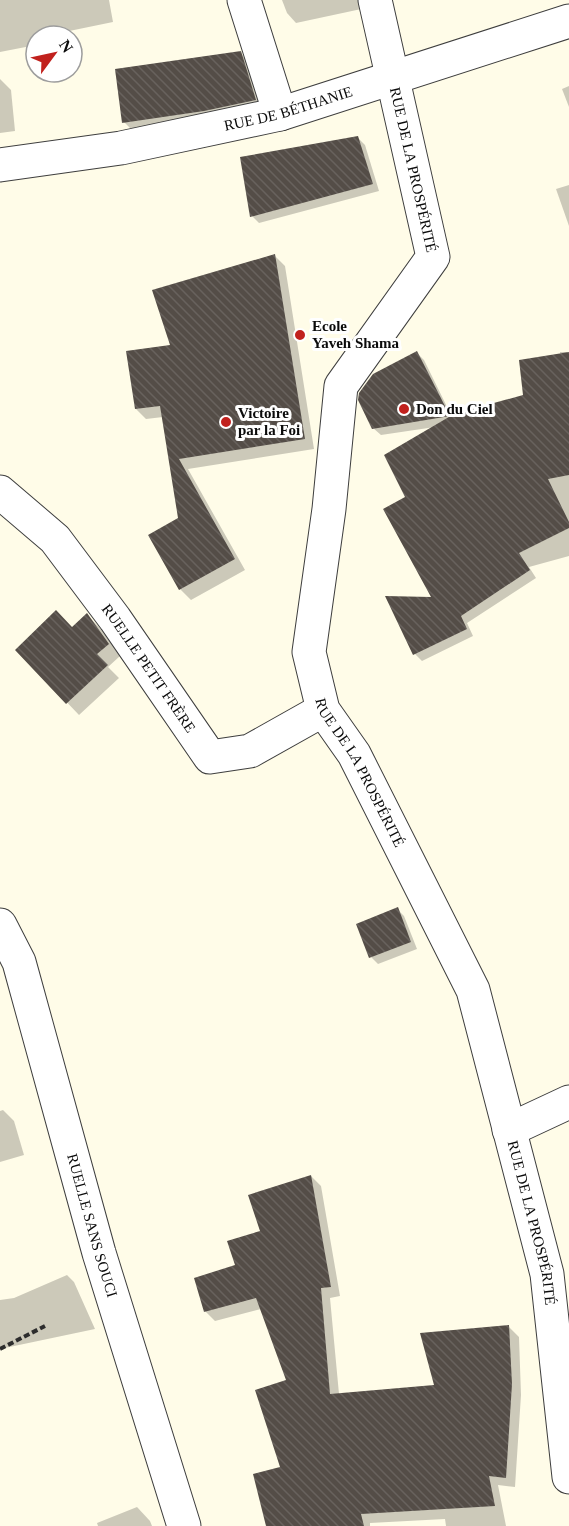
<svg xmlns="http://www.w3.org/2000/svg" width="569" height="1526" viewBox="0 0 569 1526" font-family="Georgia,serif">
<defs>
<pattern id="building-back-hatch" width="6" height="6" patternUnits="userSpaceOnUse" patternTransform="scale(1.5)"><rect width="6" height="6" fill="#544d47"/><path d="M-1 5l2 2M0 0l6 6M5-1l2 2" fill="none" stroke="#68625d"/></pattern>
</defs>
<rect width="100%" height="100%" fill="#fffce8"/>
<g fill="#0003">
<path d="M0 0H109L113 22 45 36H36V45L0 52Z"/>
<path d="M282 0H370L366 8 296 23 287 13Z"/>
<path d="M240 53 251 64 266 111 135 133 124 122Z"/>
<path d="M0 79 11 90 15 131 0 133Z"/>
<path d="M569 86V107L562 89Z"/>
<path d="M358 138 365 145 379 191 259 223 252 216Z"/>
<path d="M569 185V226L556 189Z"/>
<path d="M275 256 285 266 314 449 188 469 245 570 191 600 180 589 150 535 179 519 163 417 146 419 136 409 172 347Z"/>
<path d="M560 352H569V556L529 567 536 578 467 623 473 636 422 661 415 654 434 598 407 498 435 427 381 435 373 428 417 353 424 360 452 417 525 396 560 355Z"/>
<path d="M87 615 99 627 120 656 108 667 119 678 79 715 17 650 72 628Z"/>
<path d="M397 909 404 916 417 949 378 964 371 957Z"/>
<path d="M3 1110 14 1121 24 1155 0 1162V1111Z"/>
<path d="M311 1176 321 1186 340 1296 330 1298 339 1394 436 1387 509 1327 519 1337 521 1395 515 1487 498 1485 506 1526H446L445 1519 370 1523V1526H267L282 1468 288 1380 261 1309 215 1321 205 1311 262 1231Z"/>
<path d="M67 1275 74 1282 95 1329 0 1349V1300L14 1298Z"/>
<path d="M137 1507 150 1521 152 1526H98L97 1523Z"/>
</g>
<g fill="url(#building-back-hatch)">
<path d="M241 51 256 100 204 111 122 123 115 69Z"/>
<path d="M358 136 373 184 250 217 240 157Z"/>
<path d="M275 254 305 439 179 459 235 559 179 590 148 535 178 518 160 406 135 409 126 351 170 345 152 290Z"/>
<path d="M417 351 450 416 372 429 358 400 359 393 373 374Z"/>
<path d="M569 352V475L548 479 569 522V528L519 553 530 570 461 616 467 629 413 655 385 596 431 597 383 509 405 497 384 455 454 414 523 395 519 360Z"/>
<path d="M56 610 72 627 87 613 109 644 97 654 108 665 66 704 15 650Z"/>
<path d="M398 907 411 942 369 958 356 924Z"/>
<path d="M311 1175 331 1287 321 1288 330 1394 434 1385 420 1333 509 1325 512 1384 506 1478 489 1476 495 1506 361 1514 364 1526H266L253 1474 280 1467 255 1390 286 1380 256 1298 204 1312 194 1278 235 1265 227 1241 260 1231 248 1195Z"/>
</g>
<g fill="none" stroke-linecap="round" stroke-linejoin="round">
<defs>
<g id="street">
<path d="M244 0 280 114"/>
<path id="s1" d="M375 0 433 257 341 386 329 509 309 652 323 710 354 754 473 990 547 1274 569 1477"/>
<path id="s2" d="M0 165 121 148 280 114 569 21"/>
<path id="s3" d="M0 492 55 539 115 619 210 757 250 751 323 710"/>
<path id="s4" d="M0 925 19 962 99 1253 184 1526"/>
<path d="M509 1130 569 1102"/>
</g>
</defs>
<use href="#street" stroke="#3e3e3e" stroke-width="35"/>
<path stroke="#2d2d2d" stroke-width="4" stroke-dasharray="6 3" stroke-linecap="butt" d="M0 1349 45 1326"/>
<use href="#street" stroke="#fff" stroke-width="33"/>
</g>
<g fill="#c1211d" stroke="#fff" stroke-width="2">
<circle cx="300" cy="335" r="6"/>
<circle cx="404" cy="409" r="6"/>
<circle cx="226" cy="422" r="6"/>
</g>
<g text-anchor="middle" stroke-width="6" stroke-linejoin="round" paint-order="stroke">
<g font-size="15" fill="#0b0b0b" stroke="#fff">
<text dy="5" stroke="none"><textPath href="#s2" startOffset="294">RUE DE BÉTHANIE</textPath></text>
<text dy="5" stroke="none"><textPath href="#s1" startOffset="174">RUE DE LA PROSPÉRITÉ</textPath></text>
<text dy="5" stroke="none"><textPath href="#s3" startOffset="232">RUELLE PETIT FRÈRE</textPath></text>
<text dy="5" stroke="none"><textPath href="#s1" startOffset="822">RUE DE LA PROSPÉRITÉ</textPath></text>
<text dy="5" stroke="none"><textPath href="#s1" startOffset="1308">RUE DE LA PROSPÉRITÉ</textPath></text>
<text dy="5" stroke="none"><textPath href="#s4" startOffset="315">RUELLE SANS SOUCI</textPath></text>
</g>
<g font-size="15" font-weight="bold" fill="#0b0b0b" stroke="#fff" text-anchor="start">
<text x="312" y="331">Ecole<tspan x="312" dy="17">Yaveh Shama</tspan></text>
<text x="416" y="414">Don du Ciel</text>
<text x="238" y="418">Victoire<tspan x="238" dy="17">par la Foi</tspan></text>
</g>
</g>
<g transform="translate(54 54) rotate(57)"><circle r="28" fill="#ffffff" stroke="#9d9d9d" stroke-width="1.5"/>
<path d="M0-4.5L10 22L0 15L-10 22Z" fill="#c1211d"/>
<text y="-9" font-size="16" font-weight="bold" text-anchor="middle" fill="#0b0b0b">N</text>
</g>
</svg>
